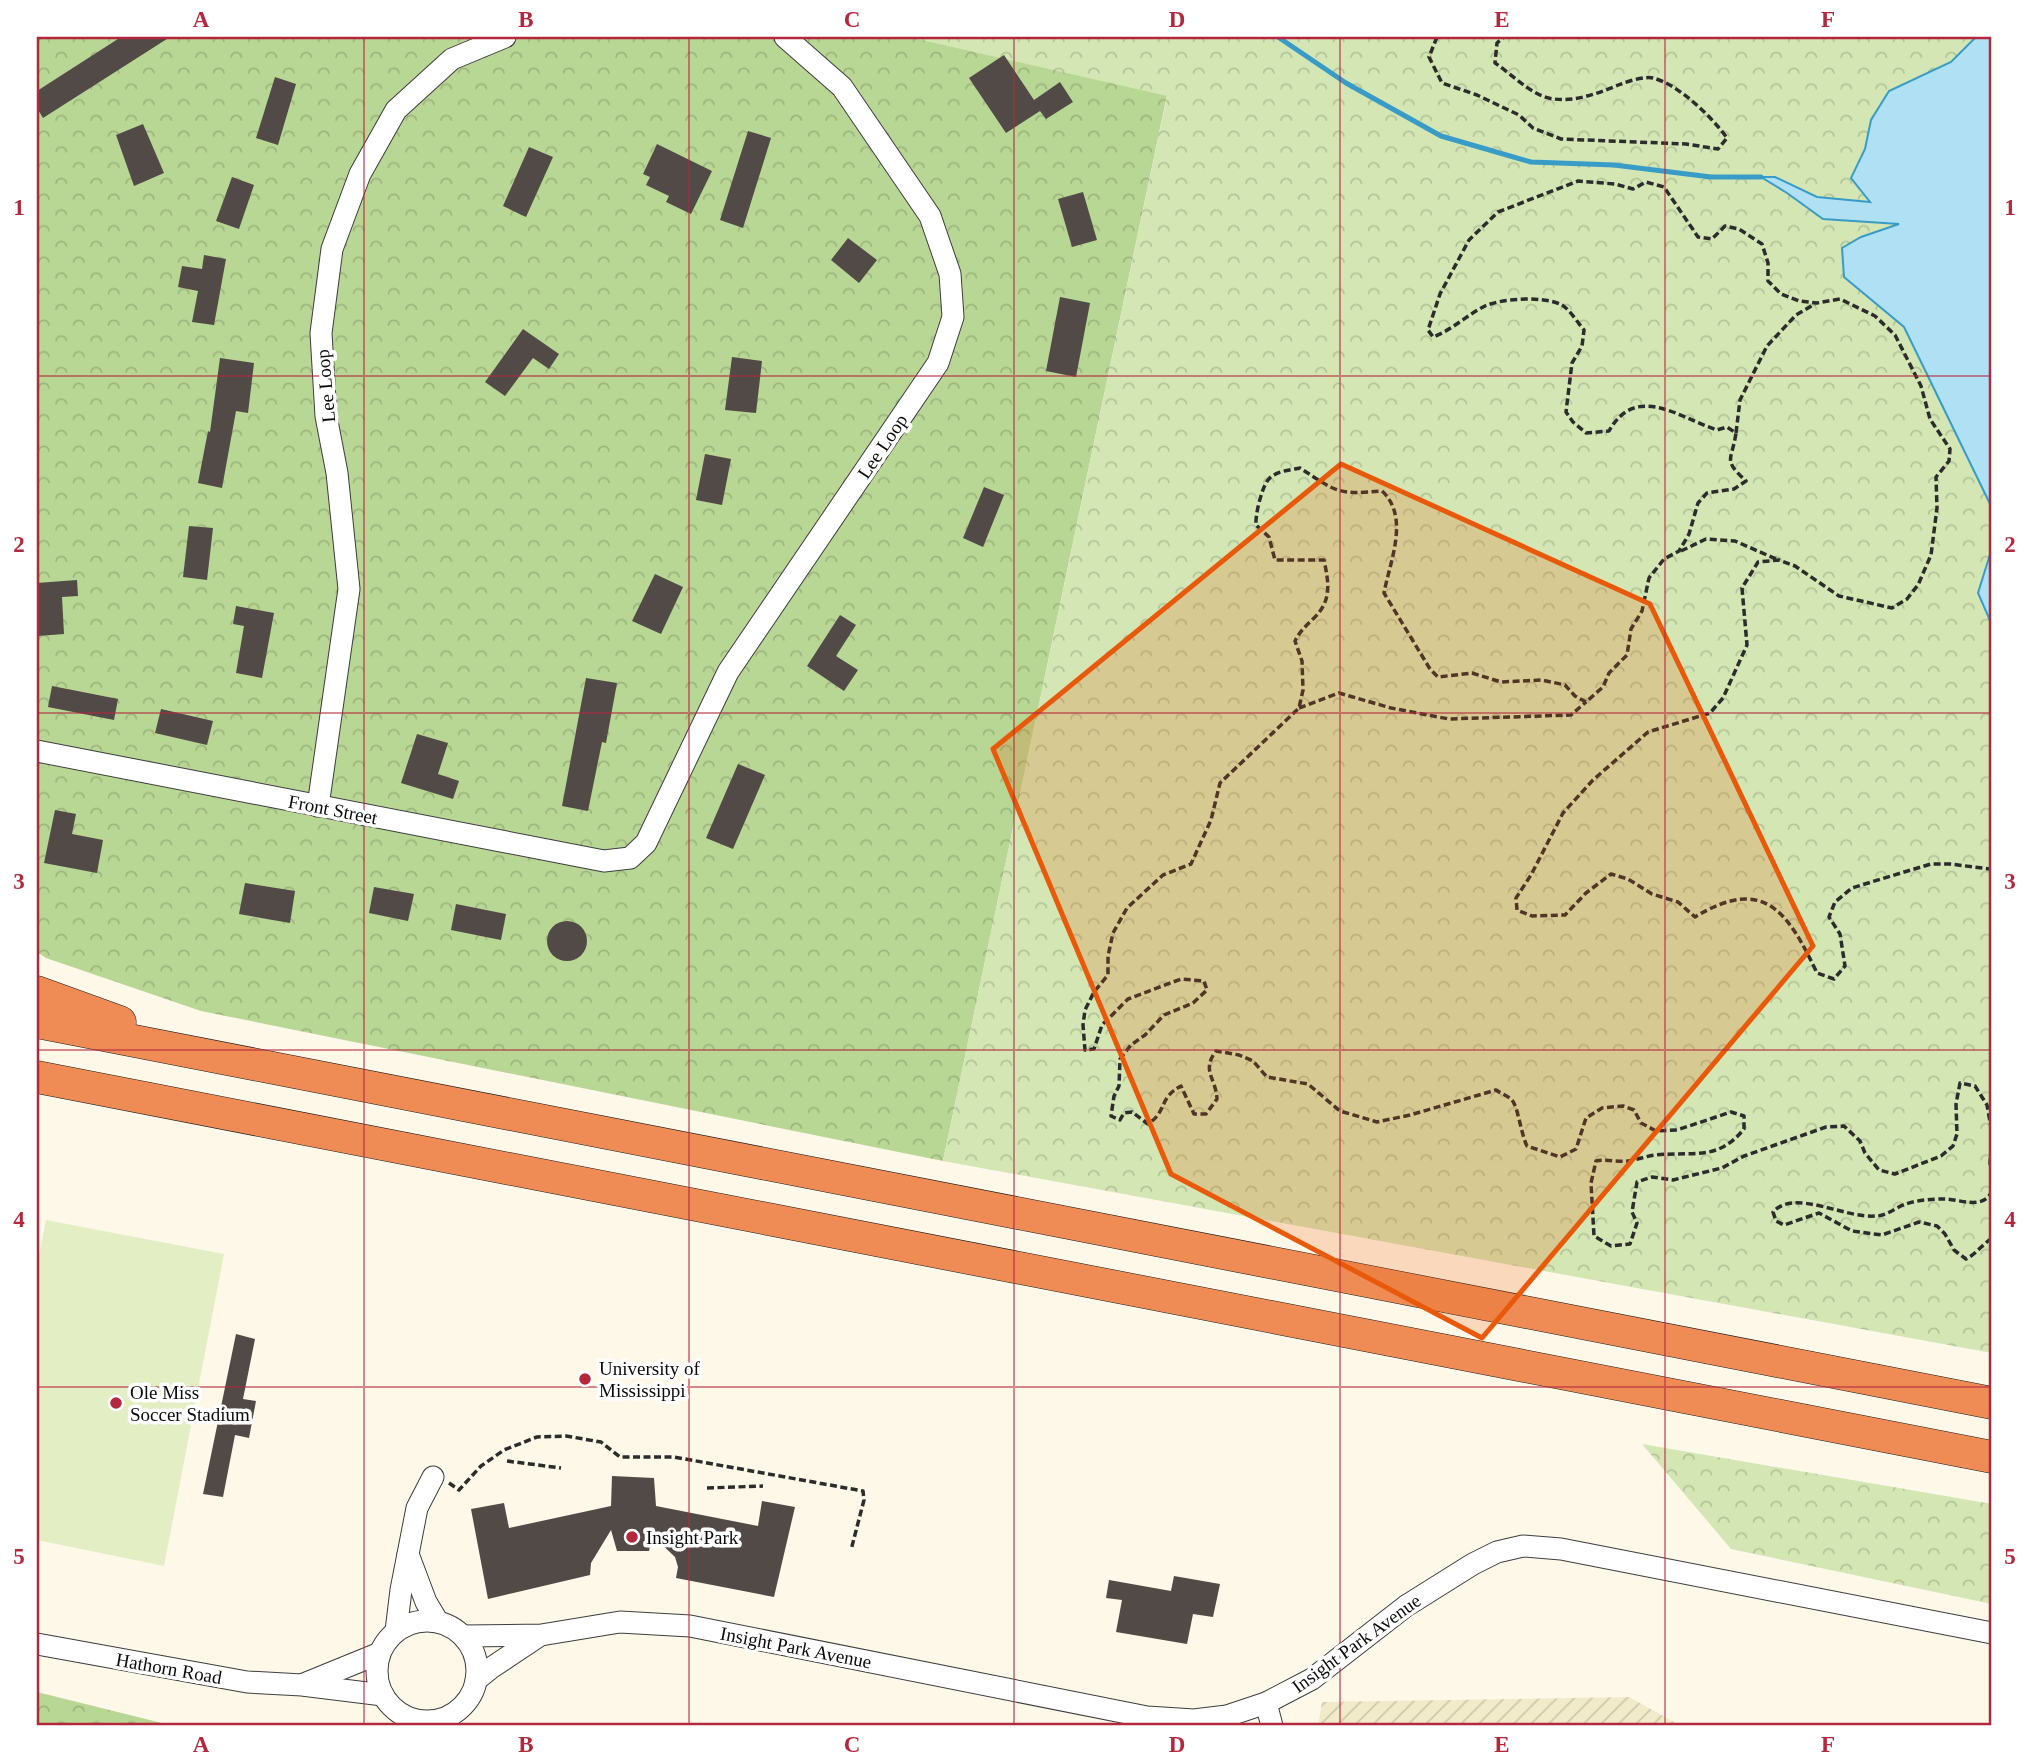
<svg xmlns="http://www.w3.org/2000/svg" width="2029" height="1763" viewBox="0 0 2029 1763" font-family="Georgia,serif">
<defs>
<pattern id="farmland-furrows" width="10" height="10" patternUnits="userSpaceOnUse" patternTransform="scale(1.75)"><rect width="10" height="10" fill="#f2ebca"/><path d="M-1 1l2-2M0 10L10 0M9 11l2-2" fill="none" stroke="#cec8ac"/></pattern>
<pattern id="forest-crowns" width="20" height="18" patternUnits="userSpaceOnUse" patternTransform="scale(1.75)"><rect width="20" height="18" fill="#b8d694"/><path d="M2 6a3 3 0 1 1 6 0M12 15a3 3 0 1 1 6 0" fill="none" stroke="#9db67e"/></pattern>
<pattern id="park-crowns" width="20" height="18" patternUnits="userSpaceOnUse" patternTransform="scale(1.75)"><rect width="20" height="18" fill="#d3e6b4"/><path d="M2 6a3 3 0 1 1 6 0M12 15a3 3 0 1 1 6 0" fill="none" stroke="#b4c499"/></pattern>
</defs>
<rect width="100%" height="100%" fill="#fef8e8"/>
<path fill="url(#farmland-furrows)" d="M1629 1697 1681 1726H1318L1322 1702Z"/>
<g fill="url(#forest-crowns)">
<path d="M37 37H938L1167 95 943 1161 201 1011 46 958 37 952Z"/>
<path d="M37 1692 174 1726H37Z"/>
</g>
<g fill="url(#park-crowns)">
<path d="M908 37H1992V1353L943 1161 1167 96Z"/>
<path d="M1642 1444 1992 1504V1604L1731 1549Z"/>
</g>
<path fill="#e4eec5" d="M46 1220 224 1254 164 1566 37 1540V1266Z"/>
<g fill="#afe0f3" stroke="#399cc7" stroke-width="2">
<path d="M1976 37H1992V508L1904 327 1844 277 1842 248 1861 237 1899 224 1823 219 1787 193 1761 177H1775L1817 197 1870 202 1851 178 1865 149 1871 120 1889 91 1951 62Z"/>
<path d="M1992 548V625L1978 593Z"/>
</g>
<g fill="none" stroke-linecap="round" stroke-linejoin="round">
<path stroke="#399cc7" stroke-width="5" d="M1278 37 1346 83 1441 136 1531 162 1614 165 1711 177H1761"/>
</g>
<g fill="#524a47">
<path d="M121 37H170L43 118 37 108V91Z"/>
<path d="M1004 55 1034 100 1060 82 1073 102 1046 119 1040 111 1006 133 969 78Z"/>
<path d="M275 77 296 84 278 145 256 138Z"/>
<path d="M143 124 164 173 134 186 116 135Z"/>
<path d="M748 131 771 138 743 228 720 220Z"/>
<path d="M657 144 712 171 691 214 666 202 669 196 646 185 650 177 643 174Z"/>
<path d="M529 147 553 157 526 217 503 206Z"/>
<path d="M232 177 254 185 239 229 216 221Z"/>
<path d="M1083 192 1097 240 1072 247 1058 199Z"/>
<path d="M848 238 877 260 859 283 831 260Z"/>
<path d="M204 255 226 259 214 325 192 322 198 291 178 287 182 266 202 269Z"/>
<path d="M1060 297 1090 303 1076 377 1046 371Z"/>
<path d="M523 329 559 354 549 369 533 358 505 396 485 382Z"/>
<path d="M732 357 762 361 756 413 725 410Z"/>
<path d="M220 358 254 363 248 413 236 411 222 488 198 483 208 431 210 432Z"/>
<path d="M705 454 731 459 722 505 696 500Z"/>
<path d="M984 487 1004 495 983 547 963 538Z"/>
<path d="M189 526 213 528 207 580 183 577Z"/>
<path d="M655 574 683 587 661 634 632 621Z"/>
<path d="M77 580 78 596 62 597 64 634 38 636 37 583Z"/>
<path d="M236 606 274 613 262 678 236 673 244 626 233 624Z"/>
<path d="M840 615 856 625 836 656 858 670 844 691 807 666Z"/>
<path d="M586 678 617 683 606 743 602 742 588 811 562 806Z"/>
<path d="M52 686 118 699 114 720 48 707Z"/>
<path d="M161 709 213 721 207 745 155 733Z"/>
<path d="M417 734 448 743 438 774 459 781 453 799 401 783Z"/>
<path d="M738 764 765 775 733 849 706 838Z"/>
<path d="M55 810 76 814 72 834 103 840 97 873 44 863Z"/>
<path d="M245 883 295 891 290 923 239 914Z"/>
<path d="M374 887 414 894 408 921 369 913Z"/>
<path d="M456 904 506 914 501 940 451 930Z"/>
<circle cx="567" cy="941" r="20"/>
<path d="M236 1334 255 1339 243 1399 256 1401 249 1438 235 1435 223 1497 203 1494Z"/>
<path d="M612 1476 654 1478 656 1506 758 1526 762 1501 795 1507 774 1597 676 1578 678 1567 675 1557 652 1535 649 1551H617L611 1530 591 1563 590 1575 488 1599 471 1509 504 1503 509 1528 611 1506Z"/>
<path d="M1174 1576 1220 1584 1213 1617 1193 1614 1187 1644 1116 1632 1122 1600 1106 1598 1109 1580 1171 1591Z"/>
</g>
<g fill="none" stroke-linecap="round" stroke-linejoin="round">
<defs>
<g id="minor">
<path d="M37 751 604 861 630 858 646 843 728 672 938 363 953 317 950 274 930 216 842 87 785 37"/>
<path d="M318 806 349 589 337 473 326 416 321 333 332 249 360 174 396 110 452 59 505 37"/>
<path d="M408 1554 426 1602 438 1622"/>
<circle cx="427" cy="1671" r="50"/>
<path d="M396 1631 401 1590 417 1508 433 1477"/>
<path d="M463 1636 541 1635 620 1622 690 1626 1147 1717 1194 1720 1227 1716 1266 1703 1312 1679 1406 1606 1473 1564 1497 1552 1523 1546 1561 1549 1992 1633"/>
<path d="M37 1644 247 1682 302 1685 383 1695"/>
<path d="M476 1680 491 1668 539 1636"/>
<path d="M304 1684 380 1653"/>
<path d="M1266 1703 1272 1726"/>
</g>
<g id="highway">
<path d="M37 992 120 1022"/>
<path d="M37 1022 1992 1403"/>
<path d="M37 1077 1992 1457"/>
</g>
</defs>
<use href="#minor" stroke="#3d3d3d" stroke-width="23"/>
<use href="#highway" stroke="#1b1b1b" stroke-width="33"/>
<g stroke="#2c2c2c" stroke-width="3.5" stroke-dasharray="7 3.5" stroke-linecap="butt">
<path d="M1437 37 1429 57 1442 83 1477 95 1519 115 1533 128 1561 139 1686 144 1718 149 1727 138C1712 117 1678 84 1653 78 1645 76 1629 81 1621 84 1601 92 1577 102 1554 99 1533 97 1513 75 1495 63L1497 43 1504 37"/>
<path d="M1736 433 1740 400 1767 346 1796 315 1815 304"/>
<path d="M1681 551 1706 539 1735 541 1776 559"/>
<path d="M1299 708 1339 693 1391 708 1449 719 1571 715 1586 702"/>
<path d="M1992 867 1990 869 1950 864H1931L1881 879 1852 888 1835 902 1829 917 1840 934 1845 966 1834 979 1817 973C1788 912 1764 875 1695 917L1678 902 1652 894 1628 879 1611 874 1586 893 1565 915 1532 916 1517 910 1516 898 1531 875 1563 813 1593 780 1648 732 1710 713 1723 698 1747 645 1742 588 1758 562 1779 560 1795 566 1839 596 1892 608 1907 599 1918 585 1931 555 1937 508 1936 477 1949 461 1950 449 1930 419 1921 386 1895 335 1875 316 1840 299 1817 303 1799 301 1781 294 1768 281V263L1762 244 1739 229 1725 226 1712 239 1698 237 1664 187 1646 182 1633 189 1615 184 1578 181 1498 212 1469 240 1440 294 1428 330 1433 337C1452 330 1467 315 1485 306 1503 298 1545 296 1562 305 1570 310 1578 323 1584 330L1582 346 1572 363 1566 412 1573 422 1586 433 1609 431C1636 383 1678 417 1717 430L1727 427 1736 433C1732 461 1722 459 1746 481L1734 489 1707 493 1698 503 1689 534 1679 551 1664 559 1649 578 1642 611 1631 629 1627 655 1609 673 1603 687 1586 702 1575 696 1565 685 1542 680 1501 682 1472 673 1438 677 1430 669 1384 593C1390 561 1410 517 1382 491 1337 495 1337 492 1300 468 1290 470 1275 471 1268 480 1262 487 1255 515 1256 525L1269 537 1275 560H1324C1329 584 1332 601 1313 619 1305 627 1300 631 1295 641L1302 661 1303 690 1299 708 1220 783 1211 820 1191 864 1163 875 1127 908 1113 933 1108 956V975L1094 992 1085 1010 1083 1025 1085 1050 1094 1049 1102 1025 1128 999 1181 979 1204 981 1207 990 1193 1003 1164 1015 1145 1035 1131 1045 1120 1059 1119 1086 1114 1096 1111 1116 1120 1120 1124 1113 1132 1112 1148 1124C1167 1112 1159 1097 1181 1086L1194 1114H1206L1217 1099C1216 1078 1201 1071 1216 1051L1239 1055 1253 1061 1267 1077 1308 1084 1340 1111 1377 1122 1410 1115 1496 1090C1500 1093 1508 1096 1512 1100 1518 1107 1521 1134 1527 1146L1560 1157 1576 1149 1586 1118 1602 1108 1623 1106 1634 1110 1641 1123 1656 1131 1677 1130 1731 1112 1744 1116V1129C1717 1162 1693 1151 1655 1155 1646 1156 1637 1160 1628 1161 1617 1162 1607 1159 1596 1161L1591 1183 1594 1236 1611 1246 1630 1244 1637 1223 1632 1212 1637 1182 1652 1177 1673 1180 1722 1168 1744 1156 1826 1127 1844 1126 1860 1141 1865 1153 1879 1170 1895 1174 1941 1156 1953 1146 1957 1134 1956 1104 1960 1083 1975 1086 1987 1105 1992 1133"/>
<path d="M1992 1137 1990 1163 1992 1175"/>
<path d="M1992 1190C1985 1211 1960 1199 1944 1199 1933 1199 1917 1200 1906 1204 1896 1207 1887 1216 1876 1216 1845 1219 1795 1188 1773 1212L1776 1221 1784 1225 1819 1213 1852 1231 1882 1235 1919 1222 1937 1226 1945 1234 1954 1250 1966 1259C1976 1254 1982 1245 1992 1238"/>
<path d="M507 1461 561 1468"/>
<path d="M449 1483 459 1490 481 1466 504 1450 537 1437 566 1436 601 1442 620 1457H674L863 1491 864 1500 851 1550"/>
<path d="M707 1488 763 1486"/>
</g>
<use href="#minor" stroke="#fff" stroke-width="21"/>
<use href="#highway" stroke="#ef8c55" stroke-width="32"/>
</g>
<path fill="#e8590c" fill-opacity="0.2" stroke="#e8590c" stroke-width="5" stroke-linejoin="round" d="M1341 464 1650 604 1813 946 1482 1338 1171 1174 993 749Z"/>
<path fill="none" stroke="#b3283d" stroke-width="2" stroke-opacity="0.55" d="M364 37V1726M689 37V1726M1014 37V1726M1340 37V1726M1665 37V1726M37 376H1992M37 713H1992M37 1050H1992M37 1387H1992"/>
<g fill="#b3283d" stroke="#fff" stroke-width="2.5">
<circle cx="585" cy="1379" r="7"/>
<circle cx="116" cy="1403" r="7"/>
<circle cx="632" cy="1537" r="7"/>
</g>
<g text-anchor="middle" stroke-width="7" stroke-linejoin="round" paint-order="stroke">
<g font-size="19" fill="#0a0a0a" stroke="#fff">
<text transform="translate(325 386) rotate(-95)" y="7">Lee Loop</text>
<text transform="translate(882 446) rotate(-56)" y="7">Lee Loop</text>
<text transform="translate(333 809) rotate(11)" y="7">Front Street</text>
<text transform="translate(1356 1643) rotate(-36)" y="7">Insight Park Avenue</text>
<text transform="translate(796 1647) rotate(11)" y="7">Insight Park Avenue</text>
<text transform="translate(169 1668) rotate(10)" y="7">Hathorn Road</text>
</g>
<g font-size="19" fill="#0a0a0a" stroke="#fff" text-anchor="start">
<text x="599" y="1375">University of<tspan x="599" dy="22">Mississippi</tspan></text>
<text x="130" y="1399">Ole Miss<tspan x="130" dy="22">Soccer Stadium</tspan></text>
<text x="646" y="1544">Insight Park</text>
</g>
</g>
<rect width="2029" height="1763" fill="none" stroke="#ffffff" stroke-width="77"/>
<rect x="38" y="38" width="1952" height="1686" fill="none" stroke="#b3283d" stroke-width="2.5"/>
<g font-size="23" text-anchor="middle" font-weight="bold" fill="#b3283d">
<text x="201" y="27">A</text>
<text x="526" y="27">B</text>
<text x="852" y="27">C</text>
<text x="1177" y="27">D</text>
<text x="1502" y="27">E</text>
<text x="1828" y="27">F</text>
<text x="19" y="215">1</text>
<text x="2010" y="215">1</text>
<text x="19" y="552">2</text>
<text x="2010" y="552">2</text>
<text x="19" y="889">3</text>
<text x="2010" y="889">3</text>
<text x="19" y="1227">4</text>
<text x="2010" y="1227">4</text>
<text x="19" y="1564">5</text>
<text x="2010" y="1564">5</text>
<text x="201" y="1752">A</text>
<text x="526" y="1752">B</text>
<text x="852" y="1752">C</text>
<text x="1177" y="1752">D</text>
<text x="1502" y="1752">E</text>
<text x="1828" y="1752">F</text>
</g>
</svg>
